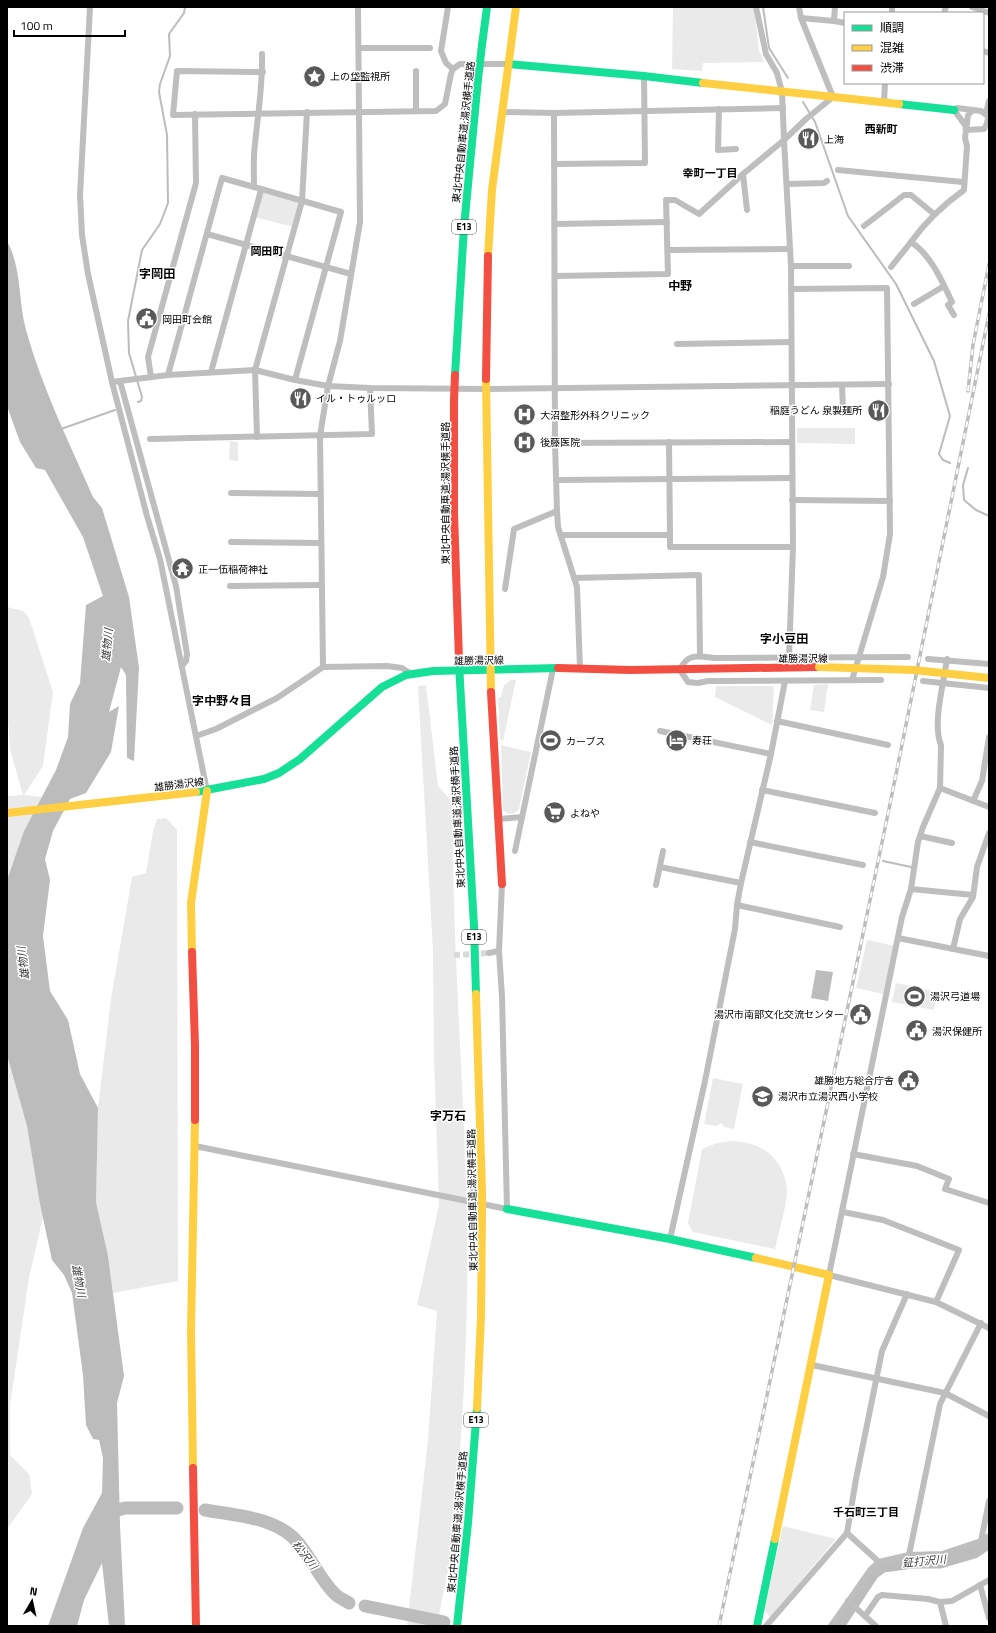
<svg xmlns="http://www.w3.org/2000/svg" width="996" height="1633" viewBox="0 0 996 1633" font-family="'Titillium Web','Noto Sans JP',sans-serif">
<rect width="100%" height="100%" fill="#fff"/>
<g fill="#eaeaea">
<path d="M673 7H754L759 50 764 62 703 63 702 71 672 69Z"/>
<path d="M261 190 302 201 294 227 254 217Z"/>
<path d="M797 428H855V444L797 443Z"/>
<path d="M230 441 238 442V461L229 460Z"/>
<path d="M7 607 23 611 29 618 53 692 43 766 24 795 42 797 24 831 7 880V796L23 795 10 749 7 704Z"/>
<path d="M511 680H516L503 741 500 740 498 698 501 697 504 685Z"/>
<path d="M828 684 824 712 810 710 814 685Z"/>
<path d="M426 685 438 786 453 803C451 969 470 1134 467 1300 465 1386 460 1472 450 1557 447 1580 440 1603 438 1626H407L428 1440 437 1311 417 1305 439 1205 434 1058 433 951 418 686Z"/>
<path d="M716 686H774L772 725 715 697Z"/>
<path d="M501 745 531 752 519 809C514 815 509 816 503 810Z"/>
<path d="M166 818 177 830 178 1281 113 1293 108 1256 96 1202 98 1108 111 999 132 877 146 873 153 831 157 819Z"/>
<path d="M867 940 895 946 884 994 856 988Z"/>
<path d="M896 983 938 992 934 1010 892 1002Z"/>
<path d="M7 1055 27 1126 43 1217 29 1278 10 1405V1455L29 1474 32 1494 7 1529Z"/>
<path d="M713 1078 743 1084 734 1129 725 1127 721 1123 716 1126 704 1124Z"/>
<path d="M732 1141C754 1142 774 1150 783 1173 785 1179 787 1185 787 1191 786 1210 779 1230 775 1249L693 1232 688 1223 702 1149 717 1143Z"/>
<path d="M783 1526 836 1539 770 1617 764 1610Z"/>
</g>
<g fill="#bcbcbc">
<path d="M7 241C22 268 18 301 26 330 42 388 69 442 93 497L102 508 129 597 139 668 134 761 127 758 126 675 121 667 109 712 119 706 111 752 86 793 70 799 53 831 45 859 50 880 43 936 50 991 68 1020 80 1074 98 1108 96 1202 108 1256 124 1376 117 1403 120 1525 125 1626H109L102 1563 84 1600 77 1626H48L83 1528 102 1493 103 1458 99 1440 93 1439 86 1425 83 1375 72 1293 64 1275 52 1260 40 1204 27 1126 7 1055V880L24 831 56 770 68 737 70 704 80 683 86 605 103 596 83 537 45 470 36 468 20 442 7 406Z"/>
<path d="M816 970 833 972 828 1001 811 998Z"/>
</g>
<g fill="none" stroke-linecap="round" stroke-linejoin="round">
<g stroke="#bcbcbc" stroke-width="2">
<path d="M763 7 769 48 788 78"/>
<path d="M803 102 815 122 848 216 896 284 934 361 950 416 939 454 943 460 950 463"/>
<path d="M138 402 141 401 142 397 129 353 128 321 142 250 160 224 168 203 167 135 159 92 160 84 170 56 169 34 184 13 185 7"/>
<path d="M61 429 115 410"/>
<path d="M968 468 963 485 964 500 976 510 989 516"/>
<path d="M883 861 911 867"/>
</g>
<g stroke="#bcbcbc" stroke-width="13">
<path d="M205 1510C238 1516 279 1517 300 1545 313 1561 321 1581 336 1595 339 1598 345 1600 349 1603"/>
<path d="M111 1512 125 1508H177"/>
<path d="M365 1606 444 1622"/>
<path d="M838 1626 873 1573 883 1566 913 1562H940L974 1552 989 1542"/>
</g>
<path stroke="#d9d9d9" stroke-width="6" stroke-dasharray="6 3" stroke-linecap="butt" d="M454 955 489 953"/>
<g stroke="#bebebe" stroke-width="6">
<path d="M90 7 80 195 82 235 88 274 112 382 147 516 160 559 207 791"/>
<path d="M448 7 441 51 446 63 453 69"/>
<path d="M799 7 801 18 834 21 835 7"/>
<path d="M972 7 989 13"/>
<path d="M892 13V7"/>
<path d="M944 13 946 7"/>
<path d="M834 21 845 23"/>
<path d="M359 48H430"/>
<path d="M983 51 989 53"/>
<path d="M263 72 177 71 173 115 436 111 445 104 451 74 453 69 460 64H508"/>
<path d="M884 102 885 83"/>
<path d="M719 109 718 150 736 149"/>
<path d="M416 111V71"/>
<path d="M502 112 554 113 783 108"/>
<path d="M554 113 555 443 557 511 558 527 577 587 580 668"/>
<path d="M986 114 989 101"/>
<path d="M554 164 645 163 644 76"/>
<path d="M838 170 963 182"/>
<path d="M787 184 824 183 827 181"/>
<path d="M254 187 341 212 295 380"/>
<path d="M747 210 743 174 784 140 782 92 777 73 766 54 756 7"/>
<path d="M555 224 667 222"/>
<path d="M864 226 904 195H911L934 214"/>
<path d="M207 234 351 274"/>
<path d="M668 250 790 249"/>
<path d="M791 266H849"/>
<path d="M891 267 911 242"/>
<path d="M555 276 668 274 666 200H675L699 214 743 174"/>
<path d="M791 289 887 288 890 534 883 577 852 680"/>
<path d="M914 304 944 286"/>
<path d="M954 315 948 305 952 302C942 281 931 255 911 242 926 221 943 205 964 190L967 146 965 138 966 130 965 125 954 110 957 108 981 111 988 116C988 120 987 125 984 129L966 130 968 115 973 110"/>
<path d="M677 344 791 342"/>
<path d="M211 372 261 190"/>
<path d="M168 375 222 178 254 187C254 173 253 158 255 144 258 113 263 84 262 54"/>
<path d="M151 377 148 357 196 183 195 114"/>
<path d="M120 381 176 586 187 654 186 661 182 666"/>
<path d="M112 382 168 375 255 370 295 380 328 386 370 388 486 389 889 384"/>
<path d="M842 385 843 409"/>
<path d="M257 437 255 370 302 201 307 112"/>
<path d="M150 439 372 434 370 388"/>
<path d="M555 443 792 442"/>
<path d="M556 480 792 478"/>
<path d="M231 493 320 494"/>
<path d="M792 500 890 501"/>
<path d="M561 535H670L669 442"/>
<path d="M670 535V547H793"/>
<path d="M231 542 320 543"/>
<path d="M574 578 699 575 700 656"/>
<path d="M230 586 321 585"/>
<path d="M505 589 514 529 557 511"/>
<path d="M789 657 793 547 791 266 784 140 806 119 833 97 801 18"/>
<path d="M928 659 989 664"/>
<path d="M323 667 320 436 328 386 340 341 360 222 358 7"/>
<path d="M881 680 708 681 698 683 688 682 680 670C687 653 698 656 714 658L908 657"/>
<path d="M923 681 989 688"/>
<path d="M777 721 888 745"/>
<path d="M660 731 771 754"/>
<path d="M196 736 216 729 277 698 323 667 387 666 402 668 410 673"/>
<path d="M940 788 941 745C932 724 944 682 947 659"/>
<path d="M762 790 875 813"/>
<path d="M973 801 982 781 989 737"/>
<path d="M989 807 940 788 923 827 918 842 911 889 902 917 829 1275 936 1302 989 1328"/>
<path d="M498 819 522 817"/>
<path d="M920 836 952 843"/>
<path d="M750 842 863 865"/>
<path d="M515 851 553 669"/>
<path d="M660 867 741 883"/>
<path d="M656 885 663 851"/>
<path d="M911 889 973 895"/>
<path d="M737 905 840 927"/>
<path d="M898 938 989 956"/>
<path d="M953 949 960 919 973 897 977 867 989 833"/>
<path d="M489 953 499 951"/>
<path d="M195 1146 507 1209 502 996 499 951 502 884"/>
<path d="M853 1154 917 1166 949 1179 945 1189 989 1203"/>
<path d="M843 1212 883 1220 959 1250 936 1302"/>
<path d="M670 1239 705 1081 735 929 737 905 741 883 771 754 785 681"/>
<path d="M812 1365 945 1393 989 1416"/>
<path d="M847 1533 879 1562"/>
<path d="M981 1541 989 1501"/>
<path d="M909 1555 940 1404 981 1323"/>
<path d="M980 1585 989 1618"/>
<path d="M848 1601 876 1626"/>
<path d="M865 1616 878 1597 882 1595 928 1599 940 1602"/>
<path d="M766 1626 847 1533 856 1479 882 1351 907 1294"/>
<path d="M831 1626 871 1569 879 1562 909 1555 942 1554 981 1541 989 1536"/>
<path d="M946 1626 940 1602 952 1601 989 1580"/>
</g>
<g stroke="#16e098" stroke-width="8">
<path d="M482 45 487 7"/>
<path d="M508 64 644 76 703 83"/>
<path d="M899 104 954 110"/>
<path d="M455 375 464 227 478 79"/>
<path d="M460 682 474 926 476 994"/>
<path d="M196 792 264 779 279 773 300 759 382 687 406 675 433 671 558 668"/>
<path d="M507 1209 670 1239 756 1258"/>
<path d="M457 1626 468 1523 477 1408"/>
<path d="M757 1626 775 1539"/>
</g>
<g stroke="#ffcf43" stroke-width="8">
<path d="M703 83 899 104"/>
<path d="M488 256 492 190 516 7"/>
<path d="M486 379 491 692"/>
<path d="M7 813 196 792"/>
<path d="M192 952 191 903 207 791"/>
<path d="M476 994 482 1192"/>
<path d="M756 1258 829 1275 775 1539"/>
<path d="M477 1408 481 1316 482 1213"/>
<path d="M193 1468 191 1330 195 1120"/>
</g>
<g stroke="#f24e42" stroke-width="8">
<path d="M486 379 488 256"/>
<path d="M454 401V513L459 660"/>
<path d="M558 668 630 670 819 667"/>
<path d="M491 692 502 884"/>
<path d="M192 952 195 1045V1120"/>
<path d="M193 1468 196 1626"/>
</g>
<defs>
<g id="rail">
<path d="M968 391 973 345 989 264"/>
<path d="M719 1626 890 804 989 314"/>
</g>
</defs>
<use href="#rail" stroke="#bdbdbd" stroke-width="3.5"/>
<use href="#rail" stroke="#fff" stroke-width="2" stroke-dasharray="6" stroke-linecap="butt"/>
<g stroke="#16e098" stroke-width="8">
<path d="M478 79 482 45"/>
<path d="M459 660 460 682"/>
</g>
<g stroke="#ffcf43" stroke-width="8">
<path d="M819 667 914 670 989 678"/>
<path d="M482 1192V1213"/>
</g>
<path stroke="#f24e42" stroke-width="8" d="M454 401 455 375"/>
</g>
<defs>
<symbol id="sight-disc" viewBox="-11 -11 22 22"><circle r="9.5" fill="#595959" stroke="#fff"/><path d="M0-6L1.8-2.2L6-1.7L2.9 1.2L3.7 5.4L0 3.3L-3.7 5.4L-2.9 1.2L-6-1.7L-1.8-2.2Z" fill="#fff"/></symbol>
<symbol id="restaurant-disc" viewBox="-11 -11 22 22"><circle r="9.5" fill="#595959" stroke="#fff"/><path d="M-5-6h1v4h1v-4h1v4h1v-4h1v5L-1.5 .5V6h-2V.5L-5-1ZM5-6V6H3V1.5H1.5Q1.5-4 5-6Z" fill="#fff"/></symbol>
<symbol id="civic-disc" viewBox="-11 -11 22 22"><circle r="9.5" fill="#595959" stroke="#fff"/><path d="M-.6-6.5H3V-4.5H.6V-3L4-1V1h2V6H-6V1h2V-1L-.6-3ZM-1.2 2.5V6h2.4V2.5Z" fill="#fff"/></symbol>
<symbol id="hospital-disc" viewBox="-11 -11 22 22"><circle r="9.5" fill="#595959" stroke="#fff"/><path d="M-5-5h3v3.5h4V-5h3V5h-3V1.5h-4V5h-3Z" fill="#fff"/></symbol>
<symbol id="temple-disc" viewBox="-11 -11 22 22"><circle r="9.5" fill="#595959" stroke="#fff"/><path d="M0-6L5-2H3V0L6.5 2.5H4V6H1.5V3h-3V6H-4V2.5H-6.5L-3 0V-2H-5Z" fill="#fff"/></symbol>
<symbol id="hotel-disc" viewBox="-11 -11 22 22"><circle r="9.5" fill="#595959" stroke="#fff"/><path d="M-6-4.5h1.5V1H6V5H4.5V3h-9V5H-6ZM-4 0a1.8 1.8 0 1 1 3.6 0ZM.5 0V-2.5h3Q6-2.5 6 0Z" fill="#fff"/></symbol>
<symbol id="stadium-disc" viewBox="-11 -11 22 22"><circle r="9.5" fill="#595959" stroke="#fff"/><path d="M0-5a6.5 5 0 1 0 0 10a6.5 5 0 1 0 0-10ZM-3.5-1.8h7v3.6h-7Z" fill="#fff"/></symbol>
<symbol id="supermarket-disc" viewBox="-11 -11 22 22"><circle r="9.5" fill="#595959" stroke="#fff"/><path d="M-6-5.5h2.5l.6 2H6L4.5 2H-2.5L-4.4-4H-6ZM-1.5 3.2a1.3 1.3 0 1 0 .1 0ZM3 3.2a1.3 1.3 0 1 0 .1 0Z" fill="#fff"/></symbol>
<symbol id="school-disc" viewBox="-11 -11 22 22"><circle r="9.5" fill="#595959" stroke="#fff"/><path d="M0-5L7-2L0 1L-7-2ZM-4 1L0 2.5L4 1V4Q0 6-4 4Z" fill="#fff"/></symbol>
</defs>
<g fill-rule="evenodd">
<use href="#sight-disc" x="302" y="64" width="25" height="25"/>
<use href="#restaurant-disc" x="796" y="126" width="25" height="25"/>
<use href="#civic-disc" x="134" y="306" width="25" height="25"/>
<use href="#restaurant-disc" x="288" y="386" width="25" height="25"/>
<use href="#restaurant-disc" x="866" y="398" width="25" height="25"/>
<use href="#hospital-disc" x="512" y="402" width="25" height="25"/>
<use href="#hospital-disc" x="512" y="430" width="25" height="25"/>
<use href="#temple-disc" x="170" y="556" width="25" height="25"/>
<use href="#hotel-disc" x="664" y="728" width="25" height="25"/>
<use href="#stadium-disc" x="538" y="728" width="25" height="25"/>
<use href="#supermarket-disc" x="542" y="800" width="25" height="25"/>
<use href="#stadium-disc" x="902" y="984" width="25" height="25"/>
<use href="#civic-disc" x="848" y="1002" width="25" height="25"/>
<use href="#civic-disc" x="904" y="1018" width="25" height="25"/>
<use href="#civic-disc" x="896" y="1068" width="25" height="25"/>
<use href="#school-disc" x="750" y="1084" width="25" height="25"/>
</g>
<g text-anchor="middle" stroke-width="3" stroke-linejoin="round" paint-order="stroke">
<g fill="#fff" stroke="#4c4c4c" stroke-width="1">
<rect x="452" y="220" width="24" height="14" rx="3"/>
<rect x="462" y="930" width="24" height="14" rx="3"/>
<rect x="464" y="1413" width="24" height="14" rx="3"/>
</g>
<g font-size="9" font-weight="bold" fill="#000">
<text x="464" y="230">E13</text>
<text x="474" y="940">E13</text>
<text x="476" y="1423">E13</text>
</g>
<g font-size="10" fill="#000" stroke="#fff" text-anchor="start">
<text x="330" y="80">上の垈監視所</text>
<text x="824" y="143">上海</text>
<text x="162" y="323">岡田町会館</text>
<text x="316" y="402">イル・トゥルッロ</text>
<text x="862" y="414" text-anchor="end">稲庭うどん 泉製麺所</text>
<text x="540" y="419">大沼整形外科クリニック</text>
<text x="540" y="446">後藤医院</text>
<text x="198" y="573">正一伍稲荷神社</text>
<text x="692" y="744">寿荘</text>
<text x="566" y="745">カーブス</text>
<text x="570" y="817">よねや</text>
<text x="930" y="1000">湯沢弓道場</text>
<text x="844" y="1018" text-anchor="end">湯沢市南部文化交流センター</text>
<text x="932" y="1035">湯沢保健所</text>
<text x="894" y="1084" text-anchor="end">雄勝地方総合庁舎</text>
<text x="778" y="1100">湯沢市立湯沢西小学校</text>
</g>
<g font-size="10" fill="#000" stroke="#fff">
<text transform="translate(463 132) rotate(-84)" y="4">東北中央自動車道;湯沢横手道路</text>
<text transform="translate(445 493) rotate(-90)" y="4">東北中央自動車道;湯沢横手道路</text>
<text x="803" y="662">雄勝湯沢線</text>
<text transform="translate(479 660) rotate(-1)" y="4">雄勝湯沢線</text>
<text transform="translate(179 784) rotate(-7)" y="4">雄勝湯沢線</text>
<text transform="translate(457 817) rotate(-93)" y="4">東北中央自動車道;湯沢横手道路</text>
<text transform="translate(472 1200) rotate(-91)" y="4">東北中央自動車道;湯沢横手道路</text>
<text transform="translate(457 1522) rotate(-85)" y="4">東北中央自動車道;湯沢横手道路</text>
</g>
<g font-size="11" font-weight="bold" fill="#000" stroke="#fff">
<text x="881" y="133">西新町</text>
<text x="710" y="177">幸町一丁目</text>
<text x="267" y="255">岡田町</text>
<text x="866" y="1516">千石町三丁目</text>
</g>
<g font-size="11" font-style="italic" fill="#404040" stroke="#fff">
<text transform="translate(107 645) rotate(-85)" y="4">雄物川</text>
<text transform="translate(23 963) rotate(-97)" y="4">雄物川</text>
<text transform="translate(79 1281) rotate(79)" y="4">雄物川</text>
<text transform="translate(305 1555) rotate(52)" y="4">松沢川</text>
<text transform="translate(924 1561) rotate(-5)" y="4">鉦打沢川</text>
</g>
<g font-size="12" font-weight="bold" fill="#000" stroke="#fff">
<text x="157" y="278">字岡田</text>
<text x="680" y="290">中野</text>
<text x="784" y="643">字小豆田</text>
<text x="222" y="705">字中野々目</text>
<text x="448" y="1120">字万石</text>
</g>
</g>
<rect width="996" height="1633" fill="none" stroke="#000000" stroke-width="16"/>
<rect x="844" y="12" width="140" height="72" fill="#ffffff" stroke="#999999"/>
<rect x="852" y="25" width="20" height="6" fill="#16e098" stroke="#999999"/>
<text x="880" y="32" font-size="12" fill="#000000">順調</text>
<rect x="852" y="45" width="20" height="6" fill="#ffcf43" stroke="#999999"/>
<text x="880" y="52" font-size="12" fill="#000000">混雑</text>
<rect x="852" y="65" width="20" height="6" fill="#f24e42" stroke="#999999"/>
<text x="880" y="72" font-size="12" fill="#000000">渋滞</text>
<g transform="translate(32 1601) rotate(9)" stroke="#ffffff" stroke-width="3" paint-order="stroke">
<path d="M0-3L7 15L0 10L-7 15Z" fill="#000000"/>
<text y="-6" font-size="11" font-weight="bold" text-anchor="middle" fill="#000000">N</text>
</g>
<path d="M14 30v6h111v-6" fill="none" stroke="#000000" stroke-width="2"/>
<text x="20" y="30" font-size="12" fill="#000000" stroke="#ffffff" stroke-width="3" paint-order="stroke">100 m</text>
</svg>
